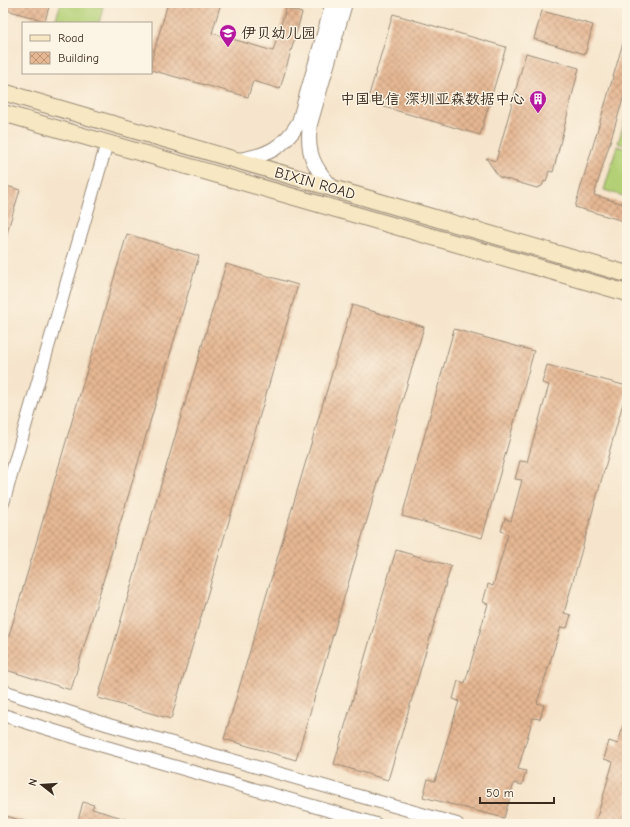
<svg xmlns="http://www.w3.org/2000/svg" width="630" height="827" viewBox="0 0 630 827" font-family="'Comic Neue','LXGW WenKai TC',sans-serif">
<defs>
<pattern id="building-cross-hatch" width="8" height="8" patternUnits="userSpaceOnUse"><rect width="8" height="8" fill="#e6b793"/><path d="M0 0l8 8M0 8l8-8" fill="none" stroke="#bc9577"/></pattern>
</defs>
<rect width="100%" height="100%" fill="#fcf5e5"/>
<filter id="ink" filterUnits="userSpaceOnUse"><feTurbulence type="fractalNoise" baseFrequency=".025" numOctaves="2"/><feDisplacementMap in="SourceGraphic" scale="8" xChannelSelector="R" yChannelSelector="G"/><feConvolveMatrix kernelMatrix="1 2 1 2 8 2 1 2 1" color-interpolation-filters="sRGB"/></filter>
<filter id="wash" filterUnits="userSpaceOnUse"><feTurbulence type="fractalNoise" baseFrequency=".012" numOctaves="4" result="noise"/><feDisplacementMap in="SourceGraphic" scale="16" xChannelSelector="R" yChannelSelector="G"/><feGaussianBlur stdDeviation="0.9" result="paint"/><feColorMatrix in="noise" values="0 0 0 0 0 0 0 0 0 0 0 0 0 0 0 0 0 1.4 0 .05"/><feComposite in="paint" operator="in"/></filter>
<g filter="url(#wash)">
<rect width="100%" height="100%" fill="#f6e5cc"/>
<g fill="#b3d076" stroke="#777d4a">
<path d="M61 3H88L103 7 99 23H75L56 18Z"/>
<path d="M627 113V146L618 143Z"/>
<path d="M617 146 627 149V197L604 190Z"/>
</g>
<g id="blocks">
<g fill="url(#building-cross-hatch)">
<path d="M3 3H50L45 21 3 9Z"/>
<path d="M168 3H221L212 33 273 51 286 8 302 13 280 89 253 81 248 97 151 70V62Z"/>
<path d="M542 11 593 25 585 54 534 39Z"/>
<path d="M393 14 506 47 480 135 367 102Z"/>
<path d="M625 36H627V86L594 195 627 205V222L575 207Z"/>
<path d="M526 53 579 68 553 172 549 171 546 182 544 181 542 186 537 188 499 177 486 158 496 161Z"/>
<path d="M3 185 20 190 5 239 3 238Z"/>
<path d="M127 234 199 256 71 690 3 669V656Z"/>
<path d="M226 264 298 285 171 719 98 698Z"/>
<path d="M352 305 424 327 296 760 224 739Z"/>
<path d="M454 329 534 351 482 538 402 516Z"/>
<path d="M547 365 627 386V389L564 613 571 615 567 628 561 627 537 703 544 705 540 719 533 718 518 769 526 771 522 785 514 783 504 818 423 797 428 779 435 781 459 701 453 699 458 681 465 683 488 604 483 602 488 584 493 586 508 534 501 531 505 518 511 521 522 480 515 479 520 461 527 462 549 385 542 383Z"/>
<path d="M396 550 451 566 388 780 334 764Z"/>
<path d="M625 719 627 720V824H595L613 762 604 759 609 741 618 744Z"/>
<path d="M83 802 94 805 92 809 136 822V824H77Z"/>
<path d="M3 815 27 822 26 824H3Z"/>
</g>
</g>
</g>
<g filter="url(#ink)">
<use href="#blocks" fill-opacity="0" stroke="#988875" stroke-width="1"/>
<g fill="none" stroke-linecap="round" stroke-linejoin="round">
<defs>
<g id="minor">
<path d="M3 503 107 143"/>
<path d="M3 691 109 725 457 824"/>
<path d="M3 715 103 746 376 824"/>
</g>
<g id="tertiary">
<path d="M238 160C266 156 284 148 299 122L333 3"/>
<path d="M334 189C314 169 306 153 310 124L345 3"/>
</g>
<g id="secondary">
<path d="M3 92 627 274"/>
<path d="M3 113 627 293"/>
</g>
</defs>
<use href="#minor" stroke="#988875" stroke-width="14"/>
<use href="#tertiary" stroke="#988875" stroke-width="16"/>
<use href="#secondary" stroke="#988875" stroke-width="18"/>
<use href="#minor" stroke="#fff" stroke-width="12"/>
<use href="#tertiary" stroke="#fff" stroke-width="14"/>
<use href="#secondary" stroke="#f7e8c3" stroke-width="16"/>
</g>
</g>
<defs>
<symbol id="school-pin" viewBox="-11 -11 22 30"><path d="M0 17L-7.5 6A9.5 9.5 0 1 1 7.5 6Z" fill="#b5179e" stroke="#fcf5e5"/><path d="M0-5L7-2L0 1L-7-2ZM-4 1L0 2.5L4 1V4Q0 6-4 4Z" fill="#fff"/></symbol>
<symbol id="building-pin" viewBox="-11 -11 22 30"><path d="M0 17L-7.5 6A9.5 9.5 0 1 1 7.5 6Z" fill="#b5179e" stroke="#fcf5e5"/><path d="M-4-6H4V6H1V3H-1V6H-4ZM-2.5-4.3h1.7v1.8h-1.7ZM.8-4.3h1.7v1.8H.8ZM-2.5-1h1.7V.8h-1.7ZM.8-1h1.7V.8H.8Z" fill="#fff"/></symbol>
</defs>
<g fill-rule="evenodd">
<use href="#school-pin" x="218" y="23" width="20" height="27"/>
<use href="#building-pin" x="528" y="89" width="20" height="27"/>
</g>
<g text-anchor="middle" stroke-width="3" stroke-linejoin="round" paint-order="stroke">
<g font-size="15" fill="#3b2a1e" stroke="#fcf5e5" text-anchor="start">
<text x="241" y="38">伊贝幼儿园</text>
<text x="525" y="104" text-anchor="end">中国电信 深圳亚森数据中心</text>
</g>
<g font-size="15" fill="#3b2a1e" stroke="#fcf5e5">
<text transform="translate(315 183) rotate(16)" y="5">BIXIN ROAD</text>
</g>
</g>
<rect width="630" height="827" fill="none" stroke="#fcf5e5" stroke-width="16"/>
<rect x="22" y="22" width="130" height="52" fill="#fcf5e5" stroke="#afa495"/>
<rect x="30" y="35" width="20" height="6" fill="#f7e8c3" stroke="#afa495"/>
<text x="58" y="42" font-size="12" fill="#3b2a1e">Road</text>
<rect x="30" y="52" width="20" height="12" fill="url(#building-cross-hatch)" stroke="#afa495"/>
<text x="58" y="62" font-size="12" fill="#3b2a1e">Building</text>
<g transform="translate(42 785) rotate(287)" stroke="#fcf5e5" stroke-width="3" paint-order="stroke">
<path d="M0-3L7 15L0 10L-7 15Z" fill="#3b2a1e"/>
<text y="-6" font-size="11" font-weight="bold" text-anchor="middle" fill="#3b2a1e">N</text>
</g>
<path d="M480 797v6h74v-6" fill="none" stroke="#3b2a1e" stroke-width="2"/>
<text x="486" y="797" font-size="12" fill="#3b2a1e" stroke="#fcf5e5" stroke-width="3" paint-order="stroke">50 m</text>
</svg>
